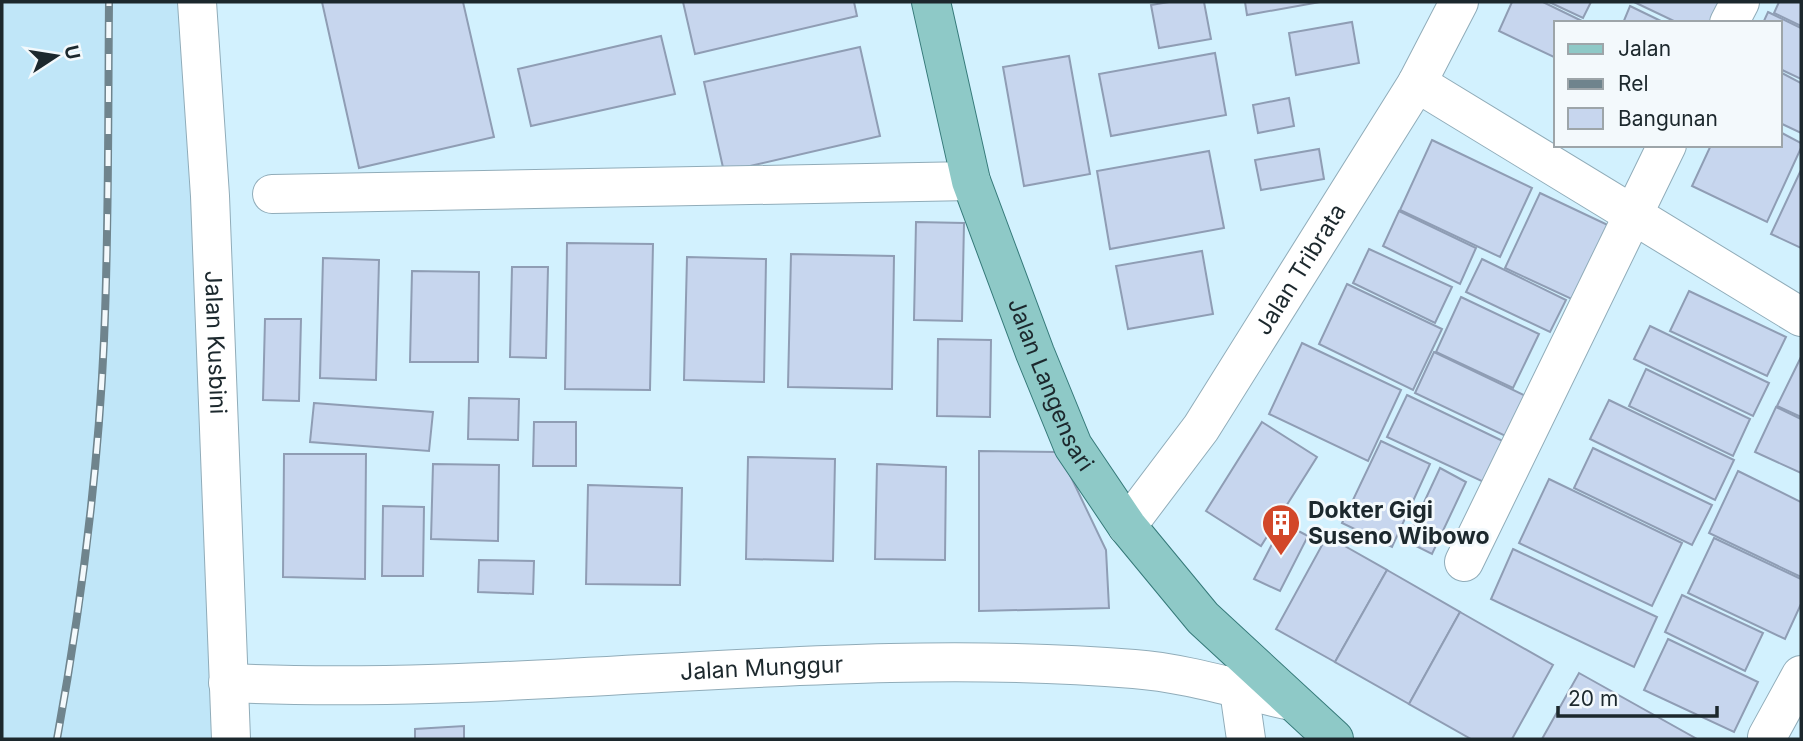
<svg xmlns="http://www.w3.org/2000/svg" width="1803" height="741" viewBox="0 0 1803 741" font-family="Inter,sans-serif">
<rect width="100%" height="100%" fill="#d2f1fe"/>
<path fill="#c0e6f8" d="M2 2H177L196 163 226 739H2Z"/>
<g fill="#c7d6ee" stroke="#8f9db4" stroke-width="2">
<path d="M322 2H463L494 137 359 168Z"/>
<path d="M683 2H854L857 16 695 54Z"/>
<path d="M1169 2H1204L1211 39 1159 48 1151 5Z"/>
<path d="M1245 2H1320L1247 15Z"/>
<path d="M1512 2H1543L1584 22 1556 23V58L1499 31Z"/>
<path d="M1549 2H1591L1583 18Z"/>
<path d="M1634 2H1721L1711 23H1678Z"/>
<path d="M1779 2H1801V26L1774 13Z"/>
<path d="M1630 6 1665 23H1623Z"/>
<path d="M1768 12 1801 28V79L1780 69V23H1763Z"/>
<path d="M1352 22 1359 63 1296 75 1289 33Z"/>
<path d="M661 36 675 94 531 126 518 69Z"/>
<path d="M860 47 880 136 724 172 704 82Z"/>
<path d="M1215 53 1226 115 1111 136 1099 74Z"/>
<path d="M1069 56 1090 174 1024 186 1003 67Z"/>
<path d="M1780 72 1801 83V133L1780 123Z"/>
<path d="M1289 98 1294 126 1258 133 1253 105Z"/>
<path d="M1780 132 1801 143V148L1767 222 1692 186 1711 145H1780Z"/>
<path d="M1432 140 1532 188 1500 257 1400 210Z"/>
<path d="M1319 149 1324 179 1261 190 1255 160Z"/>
<path d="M1209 151 1224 228 1110 249 1097 171Z"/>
<path d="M1801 170V248L1771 234Z"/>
<path d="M1540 193 1612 227 1576 301 1505 268Z"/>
<path d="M1399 211 1476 248 1460 284 1383 246Z"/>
<path d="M916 222 964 223 962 321 914 320Z"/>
<path d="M567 243 653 244 650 390 565 389Z"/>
<path d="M1369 249 1452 287 1435 323 1353 283Z"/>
<path d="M1202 251 1213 314 1128 329 1116 266Z"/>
<path d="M791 254 894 256 892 389 788 387Z"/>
<path d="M687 257 766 259 764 382 684 380Z"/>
<path d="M323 258 379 260 376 380 320 378Z"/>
<path d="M1482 259 1566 300 1550 332 1466 292Z"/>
<path d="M512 267H548L546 358 510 357Z"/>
<path d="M412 271 479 272 478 362H410Z"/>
<path d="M1347 284 1442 329 1413 390 1319 344Z"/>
<path d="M1689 291 1786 337 1767 376 1670 331Z"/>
<path d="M1461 297 1539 334 1513 388 1436 352Z"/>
<path d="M265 319H301L299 401 263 400Z"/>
<path d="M1650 326 1769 383 1753 416 1634 359Z"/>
<path d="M938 339 991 340 990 417 937 416Z"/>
<path d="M1302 343 1401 390 1368 461 1269 414Z"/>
<path d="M1434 352 1534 400 1516 441 1415 393Z"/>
<path d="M1801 357V417L1777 406Z"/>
<path d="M1646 369 1750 419 1733 456 1629 406Z"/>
<path d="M1407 395 1507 443 1488 484 1387 437Z"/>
<path d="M469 398 519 399 518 440 468 439Z"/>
<path d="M1609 400 1734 460 1715 500 1590 439Z"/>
<path d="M314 403 433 412 429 451 310 442Z"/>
<path d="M1776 407 1801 419V473L1755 452Z"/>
<path d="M534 422H576V466H533Z"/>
<path d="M1262 422 1317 457 1261 546 1206 511Z"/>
<path d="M1381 441 1430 464 1392 547 1342 523Z"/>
<path d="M1593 448 1712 505 1692 545 1574 488Z"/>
<path d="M979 451 1059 452 1106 550 1109 608 979 611Z"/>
<path d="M284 454H366L365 579 283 577Z"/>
<path d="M748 457 835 459 833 561 746 559Z"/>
<path d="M433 464 499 465 498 541 431 539Z"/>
<path d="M877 464 946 467 945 560 875 559Z"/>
<path d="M1440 468 1466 482 1432 554 1406 541Z"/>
<path d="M1738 471 1801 502V577L1709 533Z"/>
<path d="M1549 479 1682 543 1652 606 1519 543Z"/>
<path d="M588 485 682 488 680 585 586 584Z"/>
<path d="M383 506 424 507 423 576H382Z"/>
<path d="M1283 523 1308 536 1280 591 1254 579Z"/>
<path d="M1327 536 1387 570 1335 662 1276 629Z"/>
<path d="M1714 538 1801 579V604L1785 639 1688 593Z"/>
<path d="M1513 549 1657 617 1634 667 1491 599Z"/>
<path d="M479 560 534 561 533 594 478 592Z"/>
<path d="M1387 570 1460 612 1409 704 1335 662Z"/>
<path d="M1682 595 1763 633 1745 671 1665 632Z"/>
<path d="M1460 612 1553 665 1512 739H1471L1409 704Z"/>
<path d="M1668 639 1758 682 1734 732 1644 690Z"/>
<path d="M1579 673 1697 739H1542Z"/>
<path d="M464 726V739H415V729Z"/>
</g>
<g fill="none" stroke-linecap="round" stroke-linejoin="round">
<defs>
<g id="minor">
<path id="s1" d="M197 2 210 196 231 739"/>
<path d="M1729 23 1740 2"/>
<path d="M1417 83 1801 317"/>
<path d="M272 194 971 181"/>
<path id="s2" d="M1127 526 1201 428 1417 83 1459 2"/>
<path d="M1464 562 1667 145"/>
<path id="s3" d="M228 683C530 697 832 644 1134 669 1186 673 1240 690 1291 701"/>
<path d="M1239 690 1246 739"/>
<path d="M1767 737 1801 675"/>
</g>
<g id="major">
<path id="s4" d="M931 2 971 181 1035 353 1073 446 1127 526 1203 618 1334 739"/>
</g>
</defs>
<use href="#minor" stroke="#90acb9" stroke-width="40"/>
<use href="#major" stroke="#357979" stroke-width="40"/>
<use href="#minor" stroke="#fff" stroke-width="38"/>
<use href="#major" stroke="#8ec9c7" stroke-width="38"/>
<defs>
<path id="rail" d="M57 739C81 607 98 474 104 340 109 228 108 114 109 2"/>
</defs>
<use href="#rail" stroke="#6f848d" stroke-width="8"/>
<use href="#rail" stroke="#f3f9fc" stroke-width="5" stroke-dasharray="16" stroke-linecap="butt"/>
</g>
<defs>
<symbol id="building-pin" viewBox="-11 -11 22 30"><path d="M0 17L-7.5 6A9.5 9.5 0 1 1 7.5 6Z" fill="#d24729" stroke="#f3f9fc"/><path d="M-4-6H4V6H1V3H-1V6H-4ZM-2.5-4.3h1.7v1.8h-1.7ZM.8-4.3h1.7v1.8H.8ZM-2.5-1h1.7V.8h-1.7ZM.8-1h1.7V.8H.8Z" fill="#fff"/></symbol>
</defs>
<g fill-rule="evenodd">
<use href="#building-pin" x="1259" y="501" width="44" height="60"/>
</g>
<g text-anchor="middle" stroke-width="6" stroke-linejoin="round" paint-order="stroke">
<g font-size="23" fill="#1c282d" stroke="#f3f9fc">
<text dy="8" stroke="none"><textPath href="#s2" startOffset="310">Jalan Tribrata</textPath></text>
<text dy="8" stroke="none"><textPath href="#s1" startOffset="341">Jalan Kusbini</textPath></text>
<text dy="8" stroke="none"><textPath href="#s4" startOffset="402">Jalan Langensari</textPath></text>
<text dy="8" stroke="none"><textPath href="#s3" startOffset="534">Jalan Munggur</textPath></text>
</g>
<g font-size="23" font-weight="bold" fill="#1c282d" stroke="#f3f9fc" text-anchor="start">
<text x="1308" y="518">Dokter Gigi<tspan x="1308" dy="26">Suseno Wibowo</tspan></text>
</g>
</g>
<rect width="1803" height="741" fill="none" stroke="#1c282d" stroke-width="7"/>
<rect x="1554" y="21" width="228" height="126" fill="#f3f9fc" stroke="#9da5a9" stroke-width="2"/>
<rect x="1568" y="44" width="35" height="10" fill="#8ec9c7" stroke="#9da5a9" stroke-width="2"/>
<text x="1618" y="56" font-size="21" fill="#1c282d">Jalan</text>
<rect x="1568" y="79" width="35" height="10" fill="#6f848d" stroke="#9da5a9" stroke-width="2"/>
<text x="1618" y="91" font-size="21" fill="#1c282d">Rel</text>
<rect x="1568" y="108" width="35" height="21" fill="#c7d6ee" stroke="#9da5a9" stroke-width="2"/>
<text x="1618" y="126" font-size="21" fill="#1c282d">Bangunan</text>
<g transform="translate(56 56) rotate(78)" stroke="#f3f9fc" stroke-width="5" paint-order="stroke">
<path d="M0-5L12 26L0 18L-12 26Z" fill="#1c282d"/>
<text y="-10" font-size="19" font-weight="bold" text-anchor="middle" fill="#1c282d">U</text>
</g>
<path d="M1558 706v10h159v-10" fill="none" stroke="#1c282d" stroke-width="3.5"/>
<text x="1568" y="706" font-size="21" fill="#1c282d" stroke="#f3f9fc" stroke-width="5" paint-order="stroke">20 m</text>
</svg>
